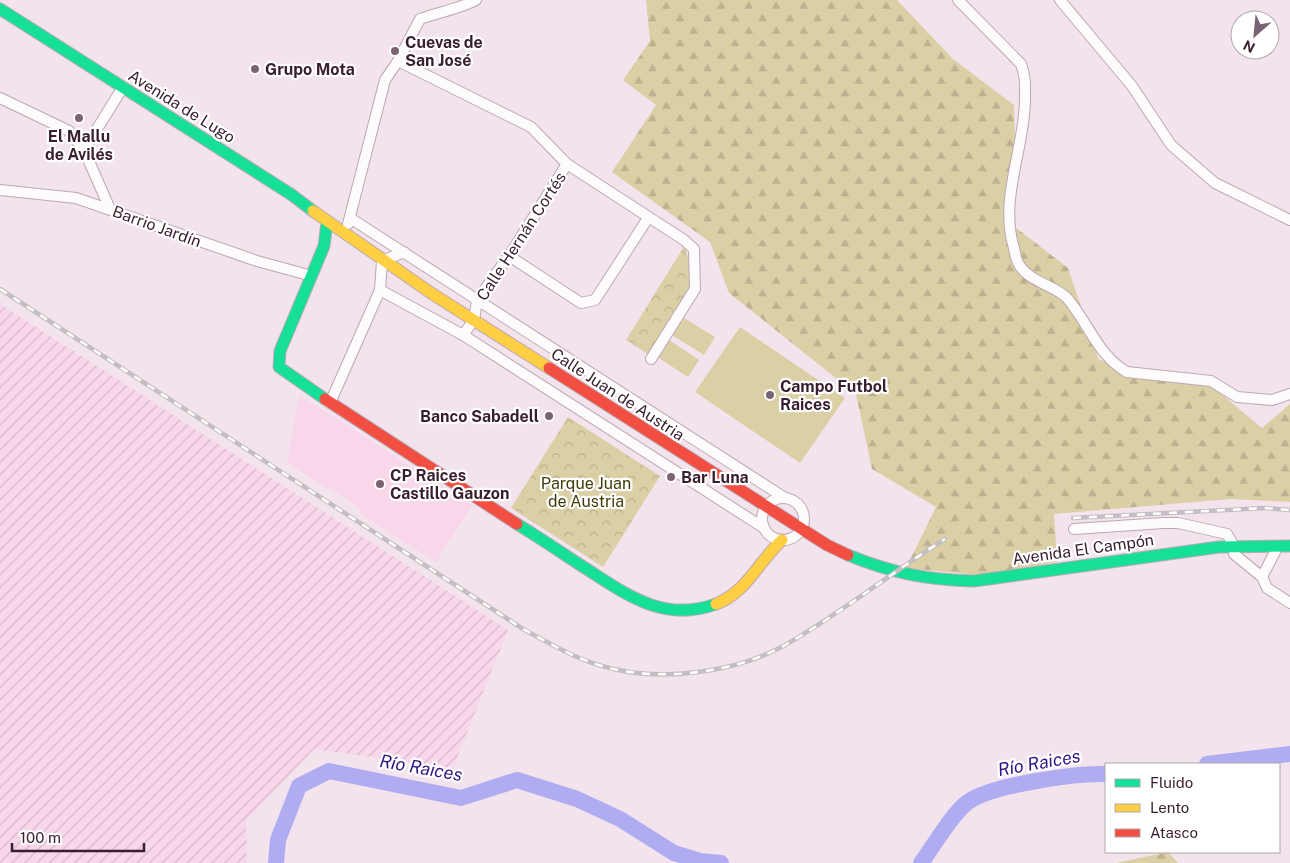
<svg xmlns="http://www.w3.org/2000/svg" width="1290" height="863" viewBox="0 0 1290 863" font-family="'Public Sans',sans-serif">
<defs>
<pattern id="industrial-furrows" width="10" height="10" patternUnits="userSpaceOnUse" patternTransform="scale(1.25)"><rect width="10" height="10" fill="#f9d7eb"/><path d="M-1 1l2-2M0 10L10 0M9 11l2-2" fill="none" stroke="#d6b8ca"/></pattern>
<pattern id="forest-firs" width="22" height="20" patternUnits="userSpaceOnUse" patternTransform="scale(1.25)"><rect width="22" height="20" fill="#dbcfa6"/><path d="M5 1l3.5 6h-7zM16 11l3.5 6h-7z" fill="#bdb18f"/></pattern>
<pattern id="park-crowns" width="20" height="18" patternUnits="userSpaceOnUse" patternTransform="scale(1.25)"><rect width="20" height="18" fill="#dbcfa6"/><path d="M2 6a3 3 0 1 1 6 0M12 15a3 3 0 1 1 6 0" fill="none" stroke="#bdb18f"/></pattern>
</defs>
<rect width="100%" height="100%" fill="#f3e3ed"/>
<path fill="#f9d7eb" d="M299 395 472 505 436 562 361 514 359 507 287 463Z"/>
<path fill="url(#industrial-furrows)" d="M0 304 508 630 453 768 314 749 246 821 247 863H0Z"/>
<g fill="#dbcfa6">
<path d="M684 318 715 337 704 355 672 335Z"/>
<path d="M740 327 845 398 800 463 695 392Z"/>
<path d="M669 340 699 360 688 377 657 357Z"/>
</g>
<g fill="url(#forest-firs)">
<path d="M646 0H897L953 59 1014 105 1015 146 1011 224 1068 268 1099 360 1208 383 1262 428 1290 404V502L1230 499 1054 514 1057 562 978 575 906 568 936 507 872 469 856 394 729 293 710 242 612 172 656 105 623 80 650 41Z"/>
<path d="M1168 852 1178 863H1116Z"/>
</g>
<g fill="url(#park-crowns)">
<path d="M685 245 689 263V289L648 354 626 340Z"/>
<path d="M568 417 660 476 603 567 511 508Z"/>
</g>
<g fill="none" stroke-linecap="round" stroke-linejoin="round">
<g stroke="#b0acf1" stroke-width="16">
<path d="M1207 764 1290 754"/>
<path d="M276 863 278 840 299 786 329 771 461 798 517 780 577 799 620 819 674 853 700 861 721 863"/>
<path d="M921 863C933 847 953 812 968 802 991 785 1077 773 1106 774"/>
</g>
<defs>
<g id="street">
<path d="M958 0 1021 64C1026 77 1025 87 1025 101 1024 150 999 200 1014 248 1015 254 1016 261 1020 266 1030 282 1054 285 1067 298 1088 322 1098 356 1127 372L1211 381 1237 397 1272 400 1290 394"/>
<path d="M1060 0 1132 86 1171 145 1215 183 1290 220"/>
<path d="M398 61 531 127 567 164 684 240 694 249 695 289 651 359"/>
<path d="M0 98 69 131 84 150 110 209"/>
<path d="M84 150 123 87"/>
<path d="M0 190 76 198 257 261 312 276"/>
<path d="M350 218 785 498"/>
<path d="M348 224 385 80 398 61 420 19C436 13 462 8 476 0"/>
<path d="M509 256 581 303 595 300 648 218"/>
<path d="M380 290 463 335 764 528"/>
<path d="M463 335 474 320 477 300 509 256 567 164"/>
<path d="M330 403 380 290 382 261 404 252"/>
<circle cx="783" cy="519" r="21"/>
<path d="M1074 529 1163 523H1178L1227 534 1234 546V554L1262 577 1267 588 1290 603"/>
<path d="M1262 577 1278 546"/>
</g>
<g id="fast">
<path d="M0 9 292 195 313 211"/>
<path d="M325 399 279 367 280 351 324 246 327 222"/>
<path d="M517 524C540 538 562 553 585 568 627 595 664 623 716 604"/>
<path d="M848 555C892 573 927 580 974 581L1219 547 1290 546"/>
</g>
<g id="slow">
<path d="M313 211 431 293 549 368"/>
<path d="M716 604C747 592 759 561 782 540"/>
</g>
<g id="jam">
<path d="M549 368 827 545 848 555"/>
<path d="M325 399 517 524"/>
</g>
</defs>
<use href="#street" stroke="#bba8b4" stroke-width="12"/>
<use href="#fast" stroke="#bba8b4" stroke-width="13"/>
<use href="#slow" stroke="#bba8b4" stroke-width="13"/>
<use href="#jam" stroke="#bba8b4" stroke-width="13"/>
<use href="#street" stroke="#fdfbfc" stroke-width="10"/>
<use href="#fast" stroke="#16e098" stroke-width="11"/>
<use href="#slow" stroke="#ffcf43" stroke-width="11"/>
<use href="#jam" stroke="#f24e42" stroke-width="11"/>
<defs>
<g id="rail">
<path d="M0 289 523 629C549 643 574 658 602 666 658 683 736 673 787 644 841 613 891 573 945 539"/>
<path d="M1073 518 1265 508 1290 510"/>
</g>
</defs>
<use href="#rail" stroke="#c3bec1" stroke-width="4.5"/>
<use href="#rail" stroke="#fff" stroke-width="2.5" stroke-dasharray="8" stroke-linecap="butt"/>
</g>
<g fill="#7a6372" stroke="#fff" stroke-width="2">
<circle cx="395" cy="51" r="5"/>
<circle cx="255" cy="69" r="5"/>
<circle cx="79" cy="118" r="5"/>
<circle cx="770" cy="395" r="5"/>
<circle cx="549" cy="416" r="5"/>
<circle cx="671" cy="477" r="5"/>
<circle cx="380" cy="484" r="5"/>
</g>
<g text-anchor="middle" stroke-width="4.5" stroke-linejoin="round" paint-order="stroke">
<g font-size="16" font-weight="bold" fill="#391e2f" stroke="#fff" text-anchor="start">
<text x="405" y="48">Cuevas de<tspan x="405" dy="18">San José</tspan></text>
<text x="265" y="75">Grupo Mota</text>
<text x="79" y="142" text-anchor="middle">El Mallu<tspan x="79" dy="18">de Avilés</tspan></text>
<text x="780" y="392">Campo Futbol<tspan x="780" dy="18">Raices</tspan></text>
<text x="539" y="422" text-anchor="end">Banco Sabadell</text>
<text x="390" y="481">CP Raices<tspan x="390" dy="18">Castillo Gauzon</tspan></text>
<text x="681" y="483">Bar Luna</text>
</g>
<g font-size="16" fill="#391e2f" stroke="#fff">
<text transform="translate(182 106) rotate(32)" y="6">Avenida de Lugo</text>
<text transform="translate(157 226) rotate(20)" y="6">Barrio Jardín</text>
<text transform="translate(521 236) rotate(-57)" y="6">Calle Hernán Cortés</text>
<text transform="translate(618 394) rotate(33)" y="6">Calle Juan de Austria</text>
<text transform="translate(1083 549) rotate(-8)" y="6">Avenida El Campón</text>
</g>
<g font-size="16" fill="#413b08" stroke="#fff">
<text x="586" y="489">Parque Juan<tspan x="586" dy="18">de Austria</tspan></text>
</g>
<g font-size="18" font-style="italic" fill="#2e1584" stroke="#fff">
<text transform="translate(1039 763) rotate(-10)" y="6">Río Raices</text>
<text transform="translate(421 768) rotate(10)" y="6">Río Raices</text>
</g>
</g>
<rect x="1105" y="763" width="175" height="90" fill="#ffffff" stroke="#b0a5ac"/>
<rect x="1115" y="779" width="25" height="8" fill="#16e098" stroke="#b0a5ac"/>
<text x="1150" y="788" font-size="15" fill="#391e2f">Fluido</text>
<rect x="1115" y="804" width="25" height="8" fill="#ffcf43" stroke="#b0a5ac"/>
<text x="1150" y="813" font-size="15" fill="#391e2f">Lento</text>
<rect x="1115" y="829" width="25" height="8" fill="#f24e42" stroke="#b0a5ac"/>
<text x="1150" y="838" font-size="15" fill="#391e2f">Atasco</text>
<g transform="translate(1255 35) rotate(207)"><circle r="24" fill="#ffffff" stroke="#b0a5ac"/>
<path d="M0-4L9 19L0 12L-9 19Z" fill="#7a6372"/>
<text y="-8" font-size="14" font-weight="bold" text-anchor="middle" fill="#391e2f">N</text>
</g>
<path d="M12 843v8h132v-8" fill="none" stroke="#391e2f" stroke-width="2.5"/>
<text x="20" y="843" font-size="15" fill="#391e2f" stroke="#ffffff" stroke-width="4" paint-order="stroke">100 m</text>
</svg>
